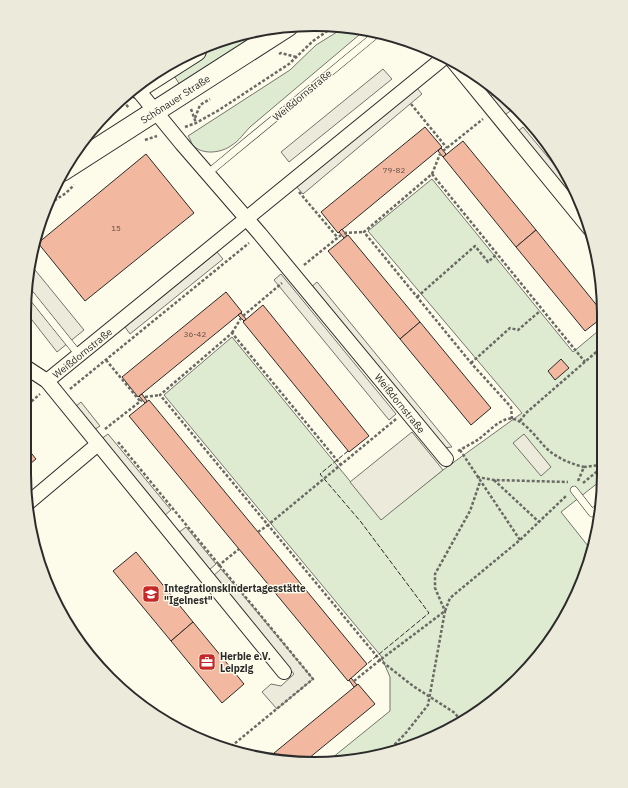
<svg xmlns="http://www.w3.org/2000/svg" width="628" height="788" viewBox="0 0 628 788" font-family="'IBM Plex Sans',sans-serif">
<rect width="100%" height="100%" fill="#fdfbea"/>
<g fill="#deebd1" stroke="#74746e">
<path d="M345 27 365 30 250 127C244 133 239 141 232 145 222 153 201 156 192 144 191 142 190 138 188 136L290 70 316 45Z"/>
<path d="M267 29 180 85 173 74 227 38Z"/>
<path d="M432 179 573 352 603 327 599 482 561 512 592 551 582 585 556 633 505 692 459 725 389 754 327 762 390 711V677L381 656 164 395 232 337 381 519 443 470 522 413 368 231Z"/>
</g>
<g fill="#eceadb" stroke="#74746e">
<path d="M383 69 392 79 289 162 281 152Z"/>
<path d="M416 87 422 94 303 194 296 186Z"/>
<path d="M497 91 506 102 508 100 527 118 522 122 512 110 503 116 489 98Z"/>
<path d="M523 127 575 190 584 211 517 132Z"/>
<path d="M217 252 223 259 130 334 125 327Z"/>
<path d="M31 265 84 330 57 352 25 311V295Z"/>
<path d="M281 274 396 414 389 420 274 280Z"/>
<path d="M317 282 452 447 442 448 310 288Z"/>
<path d="M81 402 100 426 94 430 75 407Z"/>
<path d="M412 432 443 470 381 520 350 482Z"/>
<path d="M108 434 171 510 164 516 101 439Z"/>
<path d="M524 434 551 467 541 476 513 443Z"/>
<path d="M186 527 216 564 209 570 178 533Z"/>
<path d="M221 569 313 679 277 709 262 692 271 684 281 686 294 674 213 576Z"/>
</g>
<g fill="#f2b8a0" stroke="#2b2b2b">
<path d="M425 127 442 147 338 233 321 212Z"/>
<path d="M463 141 536 230 516 247 443 157Z"/>
<path d="M441 148 446 154 443 157 438 151Z"/>
<path d="M146 154 194 213 85 301 38 243Z"/>
<path d="M342 229 347 236 344 238 339 232Z"/>
<path d="M536 230 603 313V317L585 331 516 247Z"/>
<path d="M348 235 420 322 400 339 328 251Z"/>
<path d="M226 292 242 312 138 397 122 377Z"/>
<path d="M263 305 369 436 349 452 243 322Z"/>
<path d="M241 313 246 319 244 321 238 315Z"/>
<path d="M420 322 491 408 471 425 400 339Z"/>
<path d="M561 359 569 368 555 380 548 371Z"/>
<path d="M142 394 147 401 145 403 139 396Z"/>
<path d="M149 400 367 664 348 681 129 416Z"/>
<path d="M24 444 36 459 24 469Z"/>
<path d="M136 552 193 622 171 641 113 571Z"/>
<path d="M193 622 244 684 222 703 171 641Z"/>
<path d="M351 678 357 685 354 687 349 680Z"/>
<path d="M358 684 375 704 303 763 268 758Z"/>
</g>
<g fill="none" stroke-linecap="round" stroke-linejoin="round">
<defs>
<g id="service">
<path d="M207 174 379 32"/>
<path d="M26 289 79 355"/>
<path d="M574 490 592 513 599 507"/>
</g>
<g id="minor">
<path d="M452 60 590 229"/>
<path d="M137 89 182 144 260 234 446 459"/>
<path d="M24 366 47 381 284 672"/>
<path d="M47 381 446 56"/>
<path d="M28 503 98 444"/>
</g>
<g id="secondary">
<path d="M138 88 196 51"/>
<path d="M62 171 288 26"/>
</g>
</defs>
<use href="#service" stroke="#2b2b2b" stroke-width="8"/>
<use href="#minor" stroke="#2b2b2b" stroke-width="16"/>
<use href="#secondary" stroke="#2b2b2b" stroke-width="22"/>
<g stroke="#6a6964" stroke-width="2.5" stroke-dasharray="3 2" stroke-linecap="butt">
<path d="M279 54 281 53 296 57"/>
<path d="M123 101 129 108"/>
<path d="M411 104 447 148"/>
<path d="M191 109 196 123"/>
<path d="M195 118 200 105 210 99"/>
<path d="M185 127 196 123 219 110 289 64 313 41 336 25"/>
<path d="M145 140 157 136"/>
<path d="M443 151 483 119"/>
<path d="M432 174 440 154"/>
<path d="M299 192 338 238"/>
<path d="M46 206 66 193 74 185"/>
<path d="M344 233 364 232"/>
<path d="M304 265 341 235"/>
<path d="M417 297 475 246 488 262 497 254"/>
<path d="M243 316 282 283"/>
<path d="M232 333 241 318"/>
<path d="M106 360 140 401"/>
<path d="M471 363 510 328 518 330 540 311"/>
<path d="M70 389 249 243"/>
<path d="M145 397 160 395"/>
<path d="M24 408 40 394"/>
<path d="M396 419 268 525 380 660 413 686 455 713 462 723"/>
<path d="M512 419 511 407 471 363 364 232 432 174 585 362"/>
<path d="M520 421 526 413 602 347"/>
<path d="M105 429 142 400"/>
<path d="M118 442 313 679 228 749"/>
<path d="M460 450 520 540"/>
<path d="M458 451C465 447 473 443 479 439 488 432 497 422 507 419 524 415 539 444 552 453 562 460 572 464 584 467"/>
<path d="M477 477 494 480 568 482"/>
<path d="M494 480 539 522"/>
<path d="M578 481 584 467 600 465"/>
<path d="M583 483 600 469"/>
<path d="M258 532 268 525 160 395 232 333 341 465"/>
<path d="M218 566 239 549"/>
<path d="M354 681 380 660 445 611 450 598 520 540 566 496"/>
<path d="M384 755 405 734 428 705 445 611 435 588V574L470 511 480 482"/>
</g>
<use href="#service" stroke="#fdfbea" stroke-width="7"/>
<use href="#minor" stroke="#fdfbea" stroke-width="14"/>
<use href="#secondary" stroke="#fdfbea" stroke-width="20"/>
<path stroke="#2b2b2b" stroke-width="1" stroke-dasharray="5 2" stroke-linecap="butt" d="M348 451 320 474 361 522 429 613 367 664"/>
</g>
<defs>
<symbol id="school-square" viewBox="-11 -11 22 22"><rect x="-9" y="-9" width="18" height="18" rx="4" fill="#c62828" stroke="#fdfbea"/><path d="M0-5L7-2L0 1L-7-2ZM-4 1L0 2.5L4 1V4Q0 6-4 4Z" fill="#fff"/></symbol>
<symbol id="office-square" viewBox="-11 -11 22 22"><rect x="-9" y="-9" width="18" height="18" rx="4" fill="#c62828" stroke="#fdfbea"/><path d="M-6-3h4V-5.5h4V-3h4V5H-6ZM-1-4.5V-3h2v-1.5ZM-6 0V1H6V0Z" fill="#fff"/></symbol>
</defs>
<g fill-rule="evenodd">
<use href="#school-square" x="141" y="584" width="20" height="20"/>
<use href="#office-square" x="197" y="652" width="20" height="20"/>
</g>
<g text-anchor="middle" stroke-width="3" stroke-linejoin="round" paint-order="stroke">
<g font-size="8" fill="#5d4e48">
<text x="394" y="173">79-82</text>
<text x="116" y="231">15</text>
<text x="195" y="337">36-42</text>
</g>
<g font-size="10" fill="#2b2b2b" stroke="#fdfbea">
<text transform="translate(302 95) rotate(-40)" y="4">Weißdornstraße</text>
<text transform="translate(175 99) rotate(-33)" y="4">Schönauer Straße</text>
<text transform="translate(82 353) rotate(-39)" y="4">Weißdornstraße</text>
<text transform="translate(400 403) rotate(51)" y="4">Weißdornstraße</text>
</g>
<g font-size="10" font-weight="bold" fill="#2b2b2b" stroke="#fdfbea" text-anchor="start">
<text x="164" y="592">Integrationskindertagesstätte<tspan x="164" dy="12">"Igelnest"</tspan></text>
<text x="220" y="660">Herbie e.V.<tspan x="220" dy="12">Leipzig</tspan></text>
</g>
</g>
<path d="M0 0H628V788H0ZM314 31H314A283 283 0 0 1 597 314V474A283 283 0 0 1 314 757H314A283 283 0 0 1 31 474V314A283 283 0 0 1 314 31Z" fill="#eceadb" fill-rule="evenodd"/>
<path fill="none" stroke="#2b2b2b" stroke-width="2" d="M314 31H314A283 283 0 0 1 597 314V474A283 283 0 0 1 314 757H314A283 283 0 0 1 31 474V314A283 283 0 0 1 314 31Z"/>
</svg>
